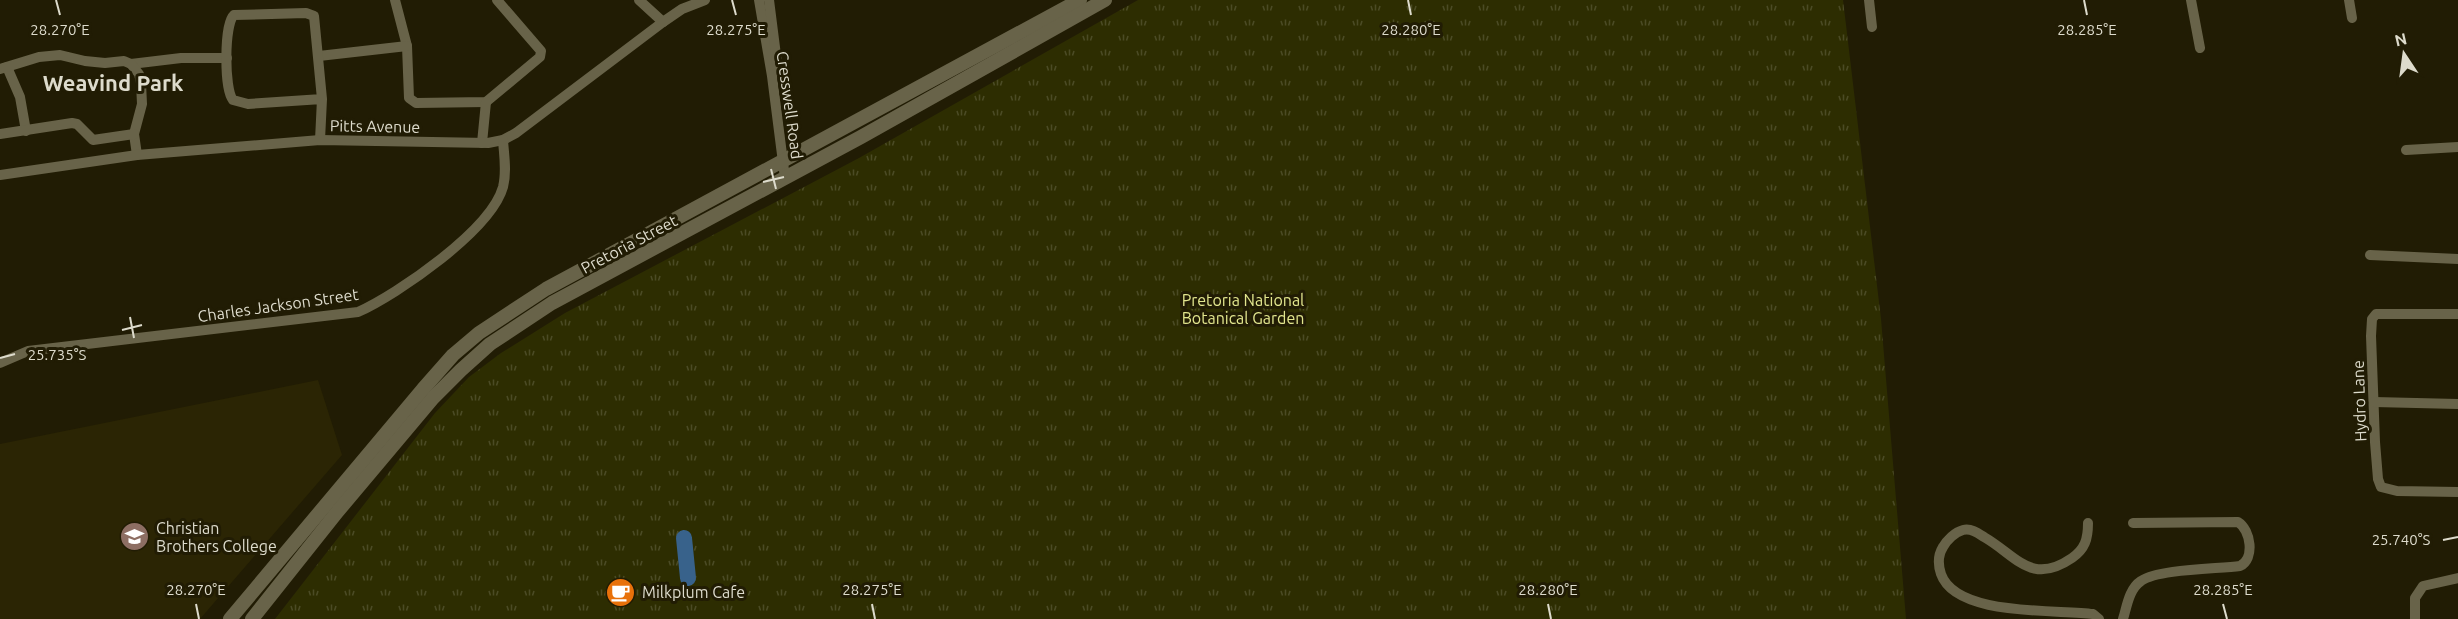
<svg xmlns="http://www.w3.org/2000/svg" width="2458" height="619" viewBox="0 0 2458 619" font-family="Ubuntu,sans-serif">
<defs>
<pattern id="grass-tufts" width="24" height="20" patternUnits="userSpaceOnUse" patternTransform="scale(1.5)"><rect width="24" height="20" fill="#2d2d01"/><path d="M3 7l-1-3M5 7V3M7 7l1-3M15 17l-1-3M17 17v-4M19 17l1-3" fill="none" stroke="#4b4b25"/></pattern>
</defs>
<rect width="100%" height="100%" fill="#211c04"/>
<path fill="#2b2504" d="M318 380 342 455 200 619H0V444Z"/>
<path fill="url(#grass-tufts)" d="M1138 0H1843L1881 319 1906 619H275L435 413 469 377 501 353 565 313 859 158Z"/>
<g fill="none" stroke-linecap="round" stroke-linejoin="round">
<path stroke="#38628b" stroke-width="16" d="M684 538 688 578"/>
<g stroke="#686349" stroke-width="10">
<path d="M395 0 407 46 409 98 416 103 486 102 540 57 541 51 497 0"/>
<path d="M639 0 663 22"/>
<path d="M759 0 772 76 785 178"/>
<path d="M769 0 778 71"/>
<path d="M1869 0 1872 27"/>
<path d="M2191 0 2200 48"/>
<path d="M2349 0 2352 18"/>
<path d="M319 56 407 46"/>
<path d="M131 64 181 58H227"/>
<path d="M7 67 20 97 26 131"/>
<path d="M0 69 39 57 60 55 85 61 105 63 124 61 131 64 139 74 141 83 142 104 134 134 137 155"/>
<path d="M0 134 72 123 77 124 93 140 134 134"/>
<path d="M320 140 322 99 314 16 306 13 234 15C224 24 224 89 233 100L248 104 322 99"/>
<path d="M482 143 486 102"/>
<path d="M2406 150 2458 147"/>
<path d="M0 175 137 155 320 140 488 143 503 140 516 133 663 22 682 9 705 0"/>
<path d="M2370 255 2458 259"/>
<path d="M2458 314H2376L2372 319 2371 336 2375 442 2378 479 2381 487 2397 491 2458 492"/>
<path d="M0 363 28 351 358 312C398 294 491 230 503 187 507 171 504 156 503 140"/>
<path d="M2374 402 2458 404"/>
<path d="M2088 523C2088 539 2085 549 2072 558 2031 586 2017 556 1984 537 1978 533 1971 528 1963 530 1955 532 1947 540 1943 547 1938 555 1938 565 1941 574 1956 617 2057 609 2093 614L2099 619"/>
<path d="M2123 619C2127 606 2129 589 2141 581 2158 569 2217 569 2240 566 2255 559 2251 530 2238 522L2133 523"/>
<path d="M2415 619V598L2423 586 2458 578"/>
</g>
<g stroke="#686349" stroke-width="14">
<path d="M230 619 423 389 453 355 479 333 546 289 1080 0"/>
<path d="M252 619 338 511 433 398 461 370 490 344 552 303 861 137 1105 0"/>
</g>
</g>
<path fill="none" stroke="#dddbcc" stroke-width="2" d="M56 0 60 15M732 0 736 15M1408 0 1411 15M2084 0 2087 15M771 169 776 189M763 182 784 177M130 317 134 338M122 330 142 325M0 358 15 354M2443 540 2458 537M196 604 199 619M872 604 875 619M1548 604 1551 619M2223 604 2227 619"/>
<defs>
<symbol id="school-disc" viewBox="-11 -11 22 22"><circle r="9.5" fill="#8d6e63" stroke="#211c04"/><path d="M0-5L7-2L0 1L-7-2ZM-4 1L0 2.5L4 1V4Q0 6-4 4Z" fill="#fff"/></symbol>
<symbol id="cafe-disc" viewBox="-11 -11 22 22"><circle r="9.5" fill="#e8710a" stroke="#211c04"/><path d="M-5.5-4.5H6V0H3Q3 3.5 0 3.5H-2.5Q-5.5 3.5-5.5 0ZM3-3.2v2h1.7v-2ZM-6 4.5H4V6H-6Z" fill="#fff"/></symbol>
</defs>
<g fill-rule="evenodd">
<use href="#school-disc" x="118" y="520" width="33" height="33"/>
<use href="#cafe-disc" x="604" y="576" width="33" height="33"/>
</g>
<g text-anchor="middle" stroke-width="6" stroke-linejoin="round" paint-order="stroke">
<g font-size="16" fill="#dddbcc" stroke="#211c04">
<text transform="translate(790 105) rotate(82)" y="6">Cresswell Road</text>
<text transform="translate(375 126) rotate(1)" y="6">Pitts Avenue</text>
<text transform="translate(629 244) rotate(-28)" y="6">Pretoria Street</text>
<text transform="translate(278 305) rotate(-8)" y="6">Charles Jackson Street</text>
<text transform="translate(2359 401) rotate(-92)" y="6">Hydro Lane</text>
</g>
<g font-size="16" fill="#e2e68e" stroke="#211c04">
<text x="1243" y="306">Pretoria National<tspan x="1243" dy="18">Botanical Garden</tspan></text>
</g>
<g font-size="16" fill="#dddbcc" stroke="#211c04" text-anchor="start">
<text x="156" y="534">Christian<tspan x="156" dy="18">Brothers College</tspan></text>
<text x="642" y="598">Milkplum Cafe</text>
</g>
<g font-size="22" font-weight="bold" fill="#dddbcc" stroke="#211c04">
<text x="113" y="91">Weavind Park</text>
</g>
</g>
<g font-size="15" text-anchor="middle" fill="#dddbcc" stroke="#211c04" stroke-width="6" stroke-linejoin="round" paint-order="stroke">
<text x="60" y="35">28.270°E</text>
<text x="736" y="35">28.275°E</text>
<text x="1411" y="35">28.280°E</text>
<text x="2087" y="35">28.285°E</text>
<text x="57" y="360">25.735°S</text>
<text x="2401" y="545">25.740°S</text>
<text x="196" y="595">28.270°E</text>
<text x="872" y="595">28.275°E</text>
<text x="1548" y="595">28.280°E</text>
<text x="2223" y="595">28.285°E</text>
</g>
<g transform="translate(2404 54) rotate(347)" stroke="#211c04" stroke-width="4.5" paint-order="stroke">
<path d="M0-4.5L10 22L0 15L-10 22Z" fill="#dddbcc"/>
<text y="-9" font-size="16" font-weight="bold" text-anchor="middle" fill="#dddbcc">N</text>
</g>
</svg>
